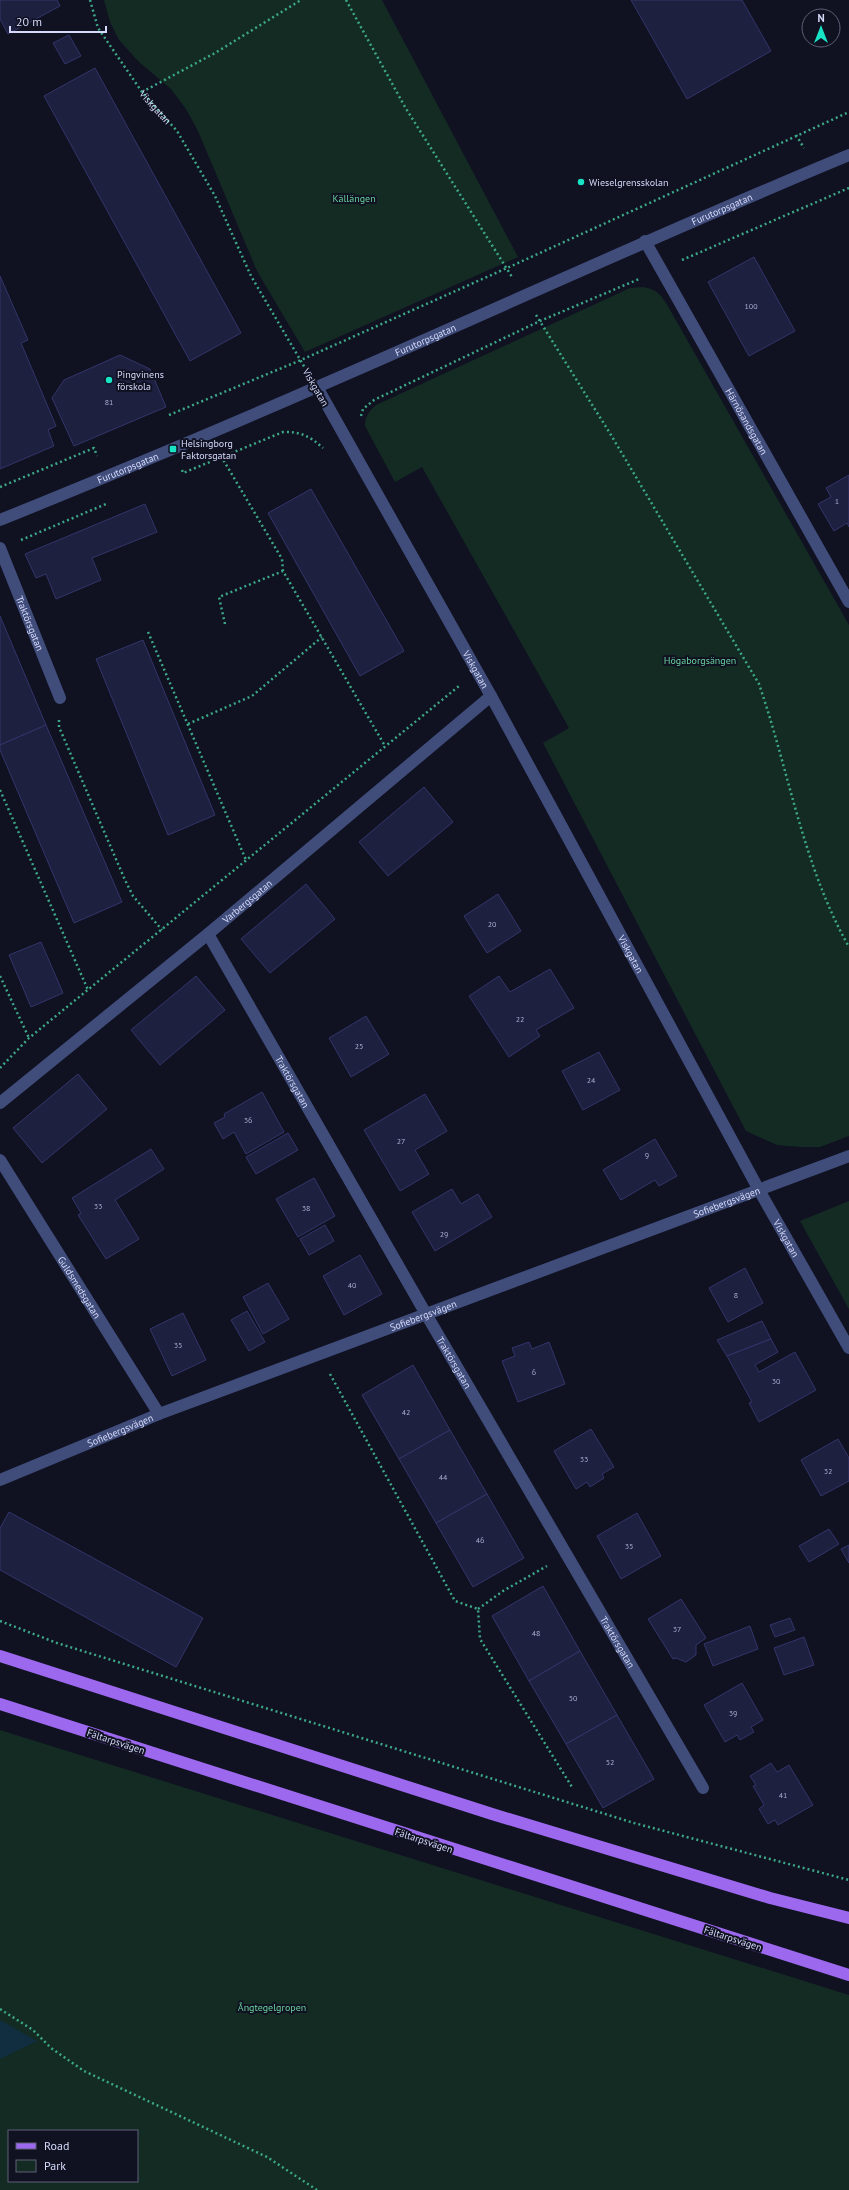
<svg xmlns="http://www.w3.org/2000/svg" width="849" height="2190" viewBox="0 0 849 2190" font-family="'PT Sans',sans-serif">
<rect width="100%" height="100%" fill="#101121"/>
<g fill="#142b24" fill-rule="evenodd">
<path d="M104 0H382L518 257 305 352 257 271 198 131 186 109 171 89 139 62 119 40 110 22Z"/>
<path d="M643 287C657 289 662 296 669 308L849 625V1136L820 1147H801L777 1145 746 1131 543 743 569 728 422 467 395 482 365 426C365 416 369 411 376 405L630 288Z"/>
<path d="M849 1201V1309L800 1221Z"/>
<path d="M0 1730 849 1995V2190H0ZM9 2131H137V2181H9Z"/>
</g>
<path fill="#112d40" d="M0 2020 37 2041 0 2059Z"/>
<g fill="#1e2040" stroke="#33356a">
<path d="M0 0H57L60 6 8 34 0 19Z"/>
<path d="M631 0H742L771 51 687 99Z"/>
<path d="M69 35 81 56 65 64 53 43Z"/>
<path d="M95 68 241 333 190 361 44 96Z"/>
<path d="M754 257 795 331 749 356 708 282Z"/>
<path d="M0 276 28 340 21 343 56 426 48 430 54 446 0 469Z"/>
<path d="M120 355 150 369 166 407 74 446 52 398 64 380Z"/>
<path d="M849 475V527L847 523 834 531 818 504 831 497 826 488Z"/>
<path d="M311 489 404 651 360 676 268 513Z"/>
<path d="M145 504 157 532 92 558 101 580 56 599 46 574 36 578 25 554Z"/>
<path d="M0 616 46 725 0 745Z"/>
<path d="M143 640 215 815 168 835 96 659Z"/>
<path d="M46 725 122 902 74 923 0 750V745Z"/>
<path d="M424 787 453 822 388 876 359 842Z"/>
<path d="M306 884 335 919 270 973 241 939Z"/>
<path d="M498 894 521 931 487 953 464 916Z"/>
<path d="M41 942 63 993 31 1007 9 955Z"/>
<path d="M550 969 574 1008 536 1030 540 1036 509 1057 469 996 499 976 510 992Z"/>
<path d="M196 976 225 1010 160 1065 131 1030Z"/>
<path d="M366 1016 389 1054 351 1077 329 1038Z"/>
<path d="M599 1052 620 1090 583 1110 562 1071Z"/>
<path d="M78 1074 107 1109 42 1163 13 1128Z"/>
<path d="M262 1092 284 1132 246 1154 234 1132 223 1139 214 1123 225 1117 224 1114Z"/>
<path d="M425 1094 447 1131 415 1150 429 1174 400 1191 364 1130Z"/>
<path d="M288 1133 298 1150 256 1174 246 1157Z"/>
<path d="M655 1139 677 1176 659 1186 655 1180 621 1200 603 1170Z"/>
<path d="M151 1149 164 1169 115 1200 139 1239 106 1259 78 1215 81 1213 72 1198Z"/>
<path d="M314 1178 335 1216 298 1237 276 1199Z"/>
<path d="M452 1189 461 1204 478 1194 492 1217 435 1251 412 1212Z"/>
<path d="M325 1225 334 1241 309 1255 300 1239Z"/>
<path d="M360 1255 382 1294 344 1315 323 1276Z"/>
<path d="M745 1268 763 1303 728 1322 709 1288Z"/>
<path d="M268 1283 289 1319 263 1334 243 1297Z"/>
<path d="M247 1311 265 1342 249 1351 231 1320Z"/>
<path d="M183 1313 206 1360 172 1376 150 1329Z"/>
<path d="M762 1321 771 1339 727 1356 717 1340Z"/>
<path d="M771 1339 778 1352 755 1365 759 1372 795 1352 816 1390 759 1422 749 1403 752 1402 727 1356Z"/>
<path d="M529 1342 532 1349 549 1342 565 1384 518 1402 502 1361 515 1356 512 1348Z"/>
<path d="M413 1365 450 1430 399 1459 362 1395Z"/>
<path d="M591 1429 614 1467 602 1474 604 1478 590 1487 587 1482 576 1489 554 1451Z"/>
<path d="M450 1430 487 1494 436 1523 399 1459Z"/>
<path d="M838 1439 849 1458V1481L821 1496 801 1460Z"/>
<path d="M487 1494 524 1558 473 1587 436 1523Z"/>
<path d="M9 1512 203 1618 176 1667 0 1570V1528Z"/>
<path d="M637 1513 661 1556 621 1579 597 1536Z"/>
<path d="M829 1529 839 1544 809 1562 799 1546Z"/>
<path d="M849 1545V1563L841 1549Z"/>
<path d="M543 1586 580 1651 529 1681 492 1616Z"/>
<path d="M681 1599 706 1638 696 1645V1655L686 1662 676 1658 673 1659 648 1619Z"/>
<path d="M790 1618 795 1630 775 1637 770 1625Z"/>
<path d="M750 1626 758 1649 713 1666 704 1644Z"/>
<path d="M804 1637 814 1665 784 1675 774 1648Z"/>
<path d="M580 1651 617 1715 566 1744 529 1681Z"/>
<path d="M742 1683 763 1720 751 1727 754 1732 740 1740 737 1735 725 1742 704 1705Z"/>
<path d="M617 1715 654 1779 603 1808 566 1744Z"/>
<path d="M771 1763 777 1772 789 1765 813 1805 778 1825 775 1820 768 1824 759 1809 764 1805 753 1786 756 1785 750 1776Z"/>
</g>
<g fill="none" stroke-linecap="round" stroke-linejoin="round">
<g stroke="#3ca887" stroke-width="2.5" stroke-dasharray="2 3" stroke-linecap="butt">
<path id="s1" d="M90 0 98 28 142 92 177 131 215 196 251 276 305 368"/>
<path d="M346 0 405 107 512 277"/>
<path d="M142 92 215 53 301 0"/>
<path d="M796 135 804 148"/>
<path d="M682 260 849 188"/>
<path d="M536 315 611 435 759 684C789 771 803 866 849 947"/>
<path d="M169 415 301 360 507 268 849 112"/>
<path d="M361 416 363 409 374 400 540 321 639 279"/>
<path d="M221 456 282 559 283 571"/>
<path d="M182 470 183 473 283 432C300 431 311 437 323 448"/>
<path d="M0 487 94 448 97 456"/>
<path d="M21 540 106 504"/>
<path d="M225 624 219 597 283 571 385 746"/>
<path d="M148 632 246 860"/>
<path d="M59 720V727L125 880 133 896 162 930"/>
<path d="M188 724 252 696 322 637"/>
<path d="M0 790 88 990"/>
<path d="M0 976 29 1038"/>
<path d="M0 1068 29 1038 459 686"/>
<path d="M330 1374 455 1601 478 1609 480 1639 572 1787"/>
<path d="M478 1609 503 1591 547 1566"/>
<path d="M0 1621 57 1643 634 1823 849 1880"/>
<path d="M0 2009 33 2030 51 2048 84 2071 267 2157 317 2190"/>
</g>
<g stroke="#404d7b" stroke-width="12">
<path id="s2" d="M645 241 849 602"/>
<path id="s3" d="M317 387 491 696 759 1190 849 1348"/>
<path id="s4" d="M0 520C106 477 212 433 317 387 495 310 670 229 849 155"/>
<path id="s5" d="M0 548 60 698"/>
<path id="s6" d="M208 934 426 1314 703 1788"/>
<path id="s7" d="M0 1103 208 934 491 696"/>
<path id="s8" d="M0 1160 159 1414"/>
<path id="s9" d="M0 1480 159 1414 849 1156"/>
</g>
<g stroke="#9b68ee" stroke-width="12">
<path d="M0 1656 492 1814 770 1898 849 1918"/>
<path d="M0 1704 849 1975"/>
</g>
</g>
<g fill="#19e3c5" stroke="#101121" stroke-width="1.5">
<circle cx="581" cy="182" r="4"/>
<circle cx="109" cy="380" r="4"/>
<rect x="169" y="445" width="8" height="8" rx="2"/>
</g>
<g text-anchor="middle" stroke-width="4" stroke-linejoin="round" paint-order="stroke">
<g font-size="8" fill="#a7accc">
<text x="751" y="309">100</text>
<text x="109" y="405">81</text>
<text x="837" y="504">1</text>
<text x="492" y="927">20</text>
<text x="520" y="1022">22</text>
<text x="359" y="1049">25</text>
<text x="591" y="1083">24</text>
<text x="248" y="1123">36</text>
<text x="401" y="1144">27</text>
<text x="647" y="1158">9</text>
<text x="98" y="1209">33</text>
<text x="306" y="1211">38</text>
<text x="444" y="1237">29</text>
<text x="352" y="1288">40</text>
<text x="736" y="1298">8</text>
<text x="178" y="1348">35</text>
<text x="534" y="1375">6</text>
<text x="776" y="1384">30</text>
<text x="406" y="1415">42</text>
<text x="584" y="1462">33</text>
<text x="828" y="1474">32</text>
<text x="443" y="1480">44</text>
<text x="480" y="1543">46</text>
<text x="629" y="1549">35</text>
<text x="677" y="1632">37</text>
<text x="536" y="1636">48</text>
<text x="573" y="1701">50</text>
<text x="733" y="1716">39</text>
<text x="610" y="1765">52</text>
<text x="783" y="1798">41</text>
</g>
<g font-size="10" fill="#d5dafa" stroke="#101121">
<text dy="4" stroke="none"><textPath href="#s1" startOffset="127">Viskgatan</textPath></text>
<text dy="4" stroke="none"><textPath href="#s4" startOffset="786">Furutorpsgatan</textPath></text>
<text dy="4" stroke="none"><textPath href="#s4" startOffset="462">Furutorpsgatan</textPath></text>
<text transform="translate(316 387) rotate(60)" y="4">Viskgatan</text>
<text dy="4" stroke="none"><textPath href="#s2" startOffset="207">Härnösandsgatan</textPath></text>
<text dy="4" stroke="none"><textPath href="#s4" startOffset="138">Furutorpsgatan</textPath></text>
<text dy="4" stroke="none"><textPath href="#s5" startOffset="81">Traktörsgatan</textPath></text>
<text dy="4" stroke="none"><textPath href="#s3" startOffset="324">Viskgatan</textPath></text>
<text dy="4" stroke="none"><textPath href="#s7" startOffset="319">Varbergsgatan</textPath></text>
<text dy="4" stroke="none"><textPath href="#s3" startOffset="648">Viskgatan</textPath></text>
<text dy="4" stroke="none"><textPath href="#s6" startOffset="170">Traktörsgatan</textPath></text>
<text dy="4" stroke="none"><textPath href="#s9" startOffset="778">Sofiebergsvägen</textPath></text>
<text dy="4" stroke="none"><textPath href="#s3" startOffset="972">Viskgatan</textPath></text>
<text dy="4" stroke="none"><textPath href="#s8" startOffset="150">Guldsmedsgatan</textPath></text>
<text dy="4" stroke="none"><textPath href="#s9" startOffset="454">Sofiebergsvägen</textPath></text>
<text dy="4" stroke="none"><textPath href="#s6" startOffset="494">Traktörsgatan</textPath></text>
<text dy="4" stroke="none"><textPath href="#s9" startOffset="130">Sofiebergsvägen</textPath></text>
<text dy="4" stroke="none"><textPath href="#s6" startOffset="818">Traktörsgatan</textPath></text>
<text transform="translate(116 1741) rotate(18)" y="4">Fältarpsvägen</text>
<text transform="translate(424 1840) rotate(18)" y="4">Fältarpsvägen</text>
<text transform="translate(733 1938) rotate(18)" y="4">Fältarpsvägen</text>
</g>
<g font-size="10" fill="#d5dafa" stroke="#101121" text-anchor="start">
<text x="589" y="186">Wieselgrensskolan</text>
<text x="117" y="378">Pingvinens<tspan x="117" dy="12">förskola</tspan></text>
<text x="181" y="447">Helsingborg<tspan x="181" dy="12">Faktorsgatan</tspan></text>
</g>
<g font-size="10" fill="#69d29e" stroke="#101121">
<text x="354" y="202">Källängen</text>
<text x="700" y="664">Högaborgsängen</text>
<text x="272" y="2011">Ångtegelgropen</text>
</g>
</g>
<rect x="8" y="2130" width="130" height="52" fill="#101121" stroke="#5f6178"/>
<rect x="16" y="2143" width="20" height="6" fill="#9b68ee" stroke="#5f6178"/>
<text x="44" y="2150" font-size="12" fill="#d5dafa">Road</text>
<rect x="16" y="2160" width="20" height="12" fill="#142b24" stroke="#5f6178"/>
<text x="44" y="2170" font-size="12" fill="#d5dafa">Park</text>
<g transform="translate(821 28)"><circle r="19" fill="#101121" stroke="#5f6178"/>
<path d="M0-3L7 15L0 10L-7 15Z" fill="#19e3c5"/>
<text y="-6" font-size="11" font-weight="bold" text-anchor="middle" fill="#d5dafa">N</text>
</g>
<path d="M10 26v6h96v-6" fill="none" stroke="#d5dafa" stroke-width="2"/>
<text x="16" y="26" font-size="12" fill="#d5dafa" stroke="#101121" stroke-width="3" paint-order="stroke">20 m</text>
</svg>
